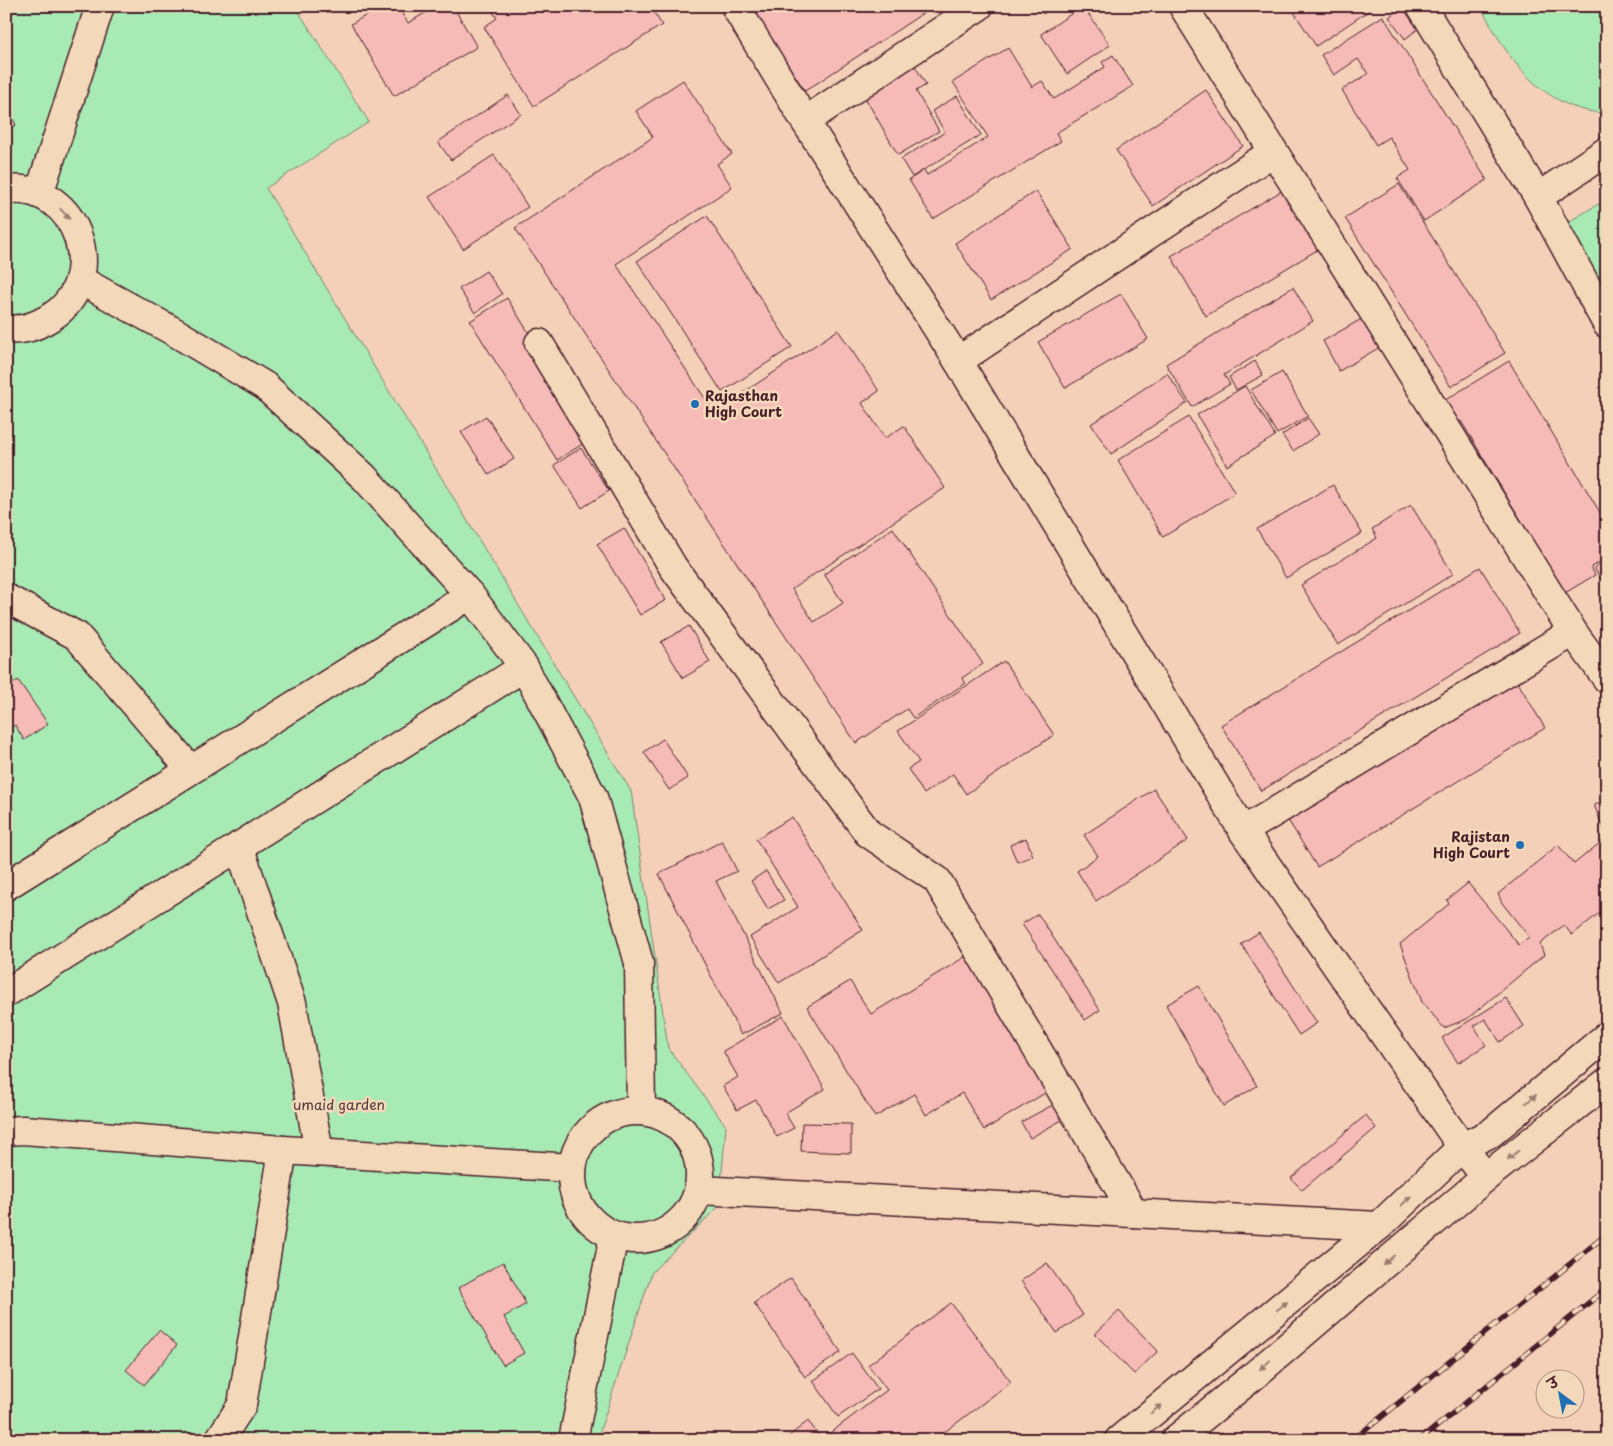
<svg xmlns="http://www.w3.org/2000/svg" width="1613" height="1446" viewBox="0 0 1613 1446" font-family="'Playpen Sans','Playpen Sans Deva',sans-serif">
<rect width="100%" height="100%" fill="#f4d0b9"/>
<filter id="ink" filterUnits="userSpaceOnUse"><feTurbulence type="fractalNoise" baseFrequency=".02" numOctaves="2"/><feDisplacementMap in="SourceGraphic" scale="10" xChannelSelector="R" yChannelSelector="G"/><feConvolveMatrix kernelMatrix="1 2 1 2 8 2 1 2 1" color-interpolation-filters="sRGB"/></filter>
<g filter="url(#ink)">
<g fill="#a8eab3" stroke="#79846f">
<path d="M6 6H295L369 122 266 188 631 791 668 1048 726 1126 719 1206 652 1272 597 1440H6Z"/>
<path d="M1480 6H1607V113C1567 113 1534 88 1510 56 1499 41 1490 23 1480 6Z"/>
<path d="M1607 199V303L1565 224Z"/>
</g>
<g fill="#f6bab7" stroke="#4a1f2b">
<path d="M382 6H397L408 23 437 6H453L477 47 394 96 351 24Z"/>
<path d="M489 6H650L662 25 534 106 484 27 497 18Z"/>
<path d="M766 6H934L805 91 755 14Z"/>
<path d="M1038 6H1056L1043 14Z"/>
<path d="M1083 6 1110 45 1067 74 1041 34Z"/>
<path d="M1290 6H1376L1316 46Z"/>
<path d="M1402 7 1418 29 1405 39 1389 17Z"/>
<path d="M1383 16 1487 180 1424 221 1397 178 1410 170 1389 137 1376 145 1342 90 1368 74 1358 59 1334 75 1321 55Z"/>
<path d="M1008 48 1032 87 1042 81 1054 99 1105 67 1102 62 1113 55 1133 86 1056 133 1061 141 933 219 909 180 924 170 927 175 988 137 953 82Z"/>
<path d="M914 64 926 85 916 91 939 131 898 155 863 94Z"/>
<path d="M683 80 732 154 717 164 732 187 616 264 714 412 838 330 879 391 862 403 885 438 904 426 945 488 792 589 814 622 843 603 824 574 893 528 983 664 962 678 966 683 913 718 907 709 856 743 515 228 653 137 636 111Z"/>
<path d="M1206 90 1243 146 1153 206 1116 150Z"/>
<path d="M508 95 521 114 451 160 438 142Z"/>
<path d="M957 96 981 135 912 177 901 159 945 132 932 111Z"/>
<path d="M6 105 16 125 6 130Z"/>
<path d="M494 155 528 207 463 249 429 197Z"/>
<path d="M1399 184 1505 353 1451 387 1345 218Z"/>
<path d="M1285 189 1319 249 1206 316 1171 256Z"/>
<path d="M1036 191 1073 249 991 300 955 243Z"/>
<path d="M707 216 792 347 722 392 637 261Z"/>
<path d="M486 271 502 294 475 313 459 289Z"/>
<path d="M1293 287 1313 321 1224 375 1230 384 1192 407 1166 364Z"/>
<path d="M1121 294 1148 339 1065 388 1038 342Z"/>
<path d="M507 298 594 437 557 460 470 321Z"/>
<path d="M1365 317 1382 346 1339 371 1323 341Z"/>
<path d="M1255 361 1263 375 1236 390 1229 377Z"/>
<path d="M1509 361 1607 524V558L1591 567 1595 575 1565 593 1461 421 1455 424 1442 402Z"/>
<path d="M1282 372 1308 416 1277 434 1251 390Z"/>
<path d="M1167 373 1187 403 1111 454 1091 424Z"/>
<path d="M1245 386 1275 436 1227 466 1197 415Z"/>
<path d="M486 416 514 459 489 475 461 432Z"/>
<path d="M1189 417 1235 493 1163 537 1118 460Z"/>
<path d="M1308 418 1319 434 1293 451 1282 435Z"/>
<path d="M581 448 609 491 582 508 554 465Z"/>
<path d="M1333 485 1362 533 1286 578 1257 529Z"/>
<path d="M1411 505 1453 574 1338 645 1301 585 1377 538 1372 529Z"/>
<path d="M624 528 666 600 640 615 597 544Z"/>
<path d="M1607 560V589L1594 568Z"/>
<path d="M1480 567 1520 633 1261 791 1221 725Z"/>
<path d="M689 626 710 662 683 678 661 642Z"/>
<path d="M1004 661 1054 735 966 794 953 774 924 794 908 769 919 762 898 731Z"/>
<path d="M18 680 48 724 24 740 15 725 6 731V689Z"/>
<path d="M1517 681 1545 728 1317 867 1288 820Z"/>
<path d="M663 739 688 778 669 790 644 752Z"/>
<path d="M1154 789 1188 840 1096 901 1077 871 1098 856 1084 835Z"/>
<path d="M1607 801V837L1594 805Z"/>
<path d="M792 817 863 930 779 983 750 937 798 907 756 839Z"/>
<path d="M1607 837V907L1572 935 1564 925 1540 944 1544 955 1467 1019 1444 1028 1422 1002 1400 944 1449 904 1447 900 1468 883 1519 945 1529 937 1502 903 1498 894 1558 845 1574 864Z"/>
<path d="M1026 838 1033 856 1017 862 1010 845Z"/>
<path d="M722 841 737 871 716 881 783 1013 741 1035 659 874Z"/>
<path d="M766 871 784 900 768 909 751 881Z"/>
<path d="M1038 914 1100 1010 1085 1020 1022 924Z"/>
<path d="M1259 932 1317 1023 1299 1035 1241 944Z"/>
<path d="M973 952 1055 1087 984 1130 962 1093 926 1115 914 1094 875 1117 807 1007 850 981 871 1014Z"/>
<path d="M1199 986 1257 1086 1224 1106 1166 1005Z"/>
<path d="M1506 998 1524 1026 1500 1042 1485 1019 1474 1026 1486 1045 1458 1063 1442 1038Z"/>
<path d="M783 1016 825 1089 785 1113 794 1128 777 1137 756 1100 737 1110 723 1086 738 1077 723 1051Z"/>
<path d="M1060 1101 1069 1116 1030 1138 1021 1122Z"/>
<path d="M1366 1115 1376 1128 1302 1190 1291 1178Z"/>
<path d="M802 1123 851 1124V1153L801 1151Z"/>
<path d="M503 1262 526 1304 504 1317 524 1353 503 1365 458 1288Z"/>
<path d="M1047 1263 1083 1315 1057 1333 1021 1281Z"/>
<path d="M791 1278 841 1352 805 1377 754 1303Z"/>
<path d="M951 1303 1011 1382 934 1440H784L808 1421 822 1439 887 1390 868 1365Z"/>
<path d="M1119 1311 1158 1351 1134 1374 1095 1334Z"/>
<path d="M159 1330 177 1345 144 1385 126 1370Z"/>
<path d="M852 1353 878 1389 838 1417 813 1381Z"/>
</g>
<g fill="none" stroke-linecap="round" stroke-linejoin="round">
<defs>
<g id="minor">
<path d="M735 6 805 121 958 361 1243 831 1462 1147 1486 1177"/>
<path d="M1183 6 1573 632 1607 679"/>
<path d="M1421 6 1538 197 1607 324"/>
<path d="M805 121 979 6"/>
<path d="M6 190C80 181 112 285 46 320 34 327 20 331 6 329"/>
<path d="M39 194 100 6"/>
<path d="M1538 197 1607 151"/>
<path d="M80 280 173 331 265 386 364 477 470 595 524 667 593 797 639 963 641 1111"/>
<path d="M539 343 673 567 868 833 937 880 1134 1213"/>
<path d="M958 361 1273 152"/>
<path d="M6 598 77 636 190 769"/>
<path d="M1243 831 1573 632"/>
<path d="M239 846 292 1003 319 1152"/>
<path d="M6 886 470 595"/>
<path d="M6 993 524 667"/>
<circle cx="636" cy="1175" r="64"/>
<path d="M6 1131 23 1130 283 1150 572 1168"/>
<path d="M699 1190 1379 1226"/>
<path d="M219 1440 242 1405 283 1150"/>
<path d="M573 1440 614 1236"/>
</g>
<g id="major">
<path d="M1119 1440 1379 1226 1462 1147 1491 1133 1607 1036"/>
<path d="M1175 1440 1251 1378 1486 1177 1607 1082"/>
</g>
</defs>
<use href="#minor" stroke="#4a1f2b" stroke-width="31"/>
<use href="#major" stroke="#4a1f2b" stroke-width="31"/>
<use href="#minor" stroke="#f3d9ba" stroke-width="28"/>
<use href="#major" stroke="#f3d9ba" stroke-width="28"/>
<defs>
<g id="rail">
<path d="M1353 1440 1607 1234"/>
<path d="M1420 1440 1607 1288"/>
</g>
</defs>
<use href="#rail" stroke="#4a1f2b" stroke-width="5.5"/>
<use href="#rail" stroke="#f3d9ba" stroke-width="4" stroke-dasharray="11" stroke-linecap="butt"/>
</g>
<defs><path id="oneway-solid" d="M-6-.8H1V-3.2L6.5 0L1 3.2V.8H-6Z" transform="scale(1.25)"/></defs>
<g fill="#9e7c72">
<use href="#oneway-solid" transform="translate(65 214) rotate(47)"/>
<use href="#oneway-solid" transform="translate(1531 1099) rotate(-40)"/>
<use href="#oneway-solid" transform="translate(1513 1155) rotate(142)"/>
<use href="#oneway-solid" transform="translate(1406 1201) rotate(-44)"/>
<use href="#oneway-solid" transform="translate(1389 1260) rotate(139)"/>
<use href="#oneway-solid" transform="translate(1282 1306) rotate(-39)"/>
<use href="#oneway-solid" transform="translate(1265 1365) rotate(139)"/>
<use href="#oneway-solid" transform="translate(1156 1409) rotate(-39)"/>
</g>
</g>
<g fill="#1f6fb2" stroke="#f3d9ba" stroke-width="2">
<circle cx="695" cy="404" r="5"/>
<circle cx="1520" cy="845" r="5"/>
</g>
<g text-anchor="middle" stroke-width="5" stroke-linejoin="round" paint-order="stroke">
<g font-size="14" font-weight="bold" fill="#4a1f2b" stroke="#f3d9ba" text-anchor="start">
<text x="705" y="401">Rajasthan<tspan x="705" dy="16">High Court</tspan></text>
<text x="1510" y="842" text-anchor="end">Rajistan<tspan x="1510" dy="16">High Court</tspan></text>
</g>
<g font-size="14" fill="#583d3f" stroke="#f3d9ba">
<text x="339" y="1110">umaid garden</text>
</g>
</g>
<rect width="1613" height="1446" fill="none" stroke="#f3d9ba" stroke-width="25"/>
<rect x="12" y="12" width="1588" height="1421" fill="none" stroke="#4a1f2b" stroke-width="2" filter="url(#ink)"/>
<g transform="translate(1560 1394) rotate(328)"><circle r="24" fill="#f3d9ba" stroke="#af8f81"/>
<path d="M0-4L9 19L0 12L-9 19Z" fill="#1f6fb2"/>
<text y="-8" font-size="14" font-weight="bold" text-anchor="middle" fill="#4a1f2b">उ</text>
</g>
</svg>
